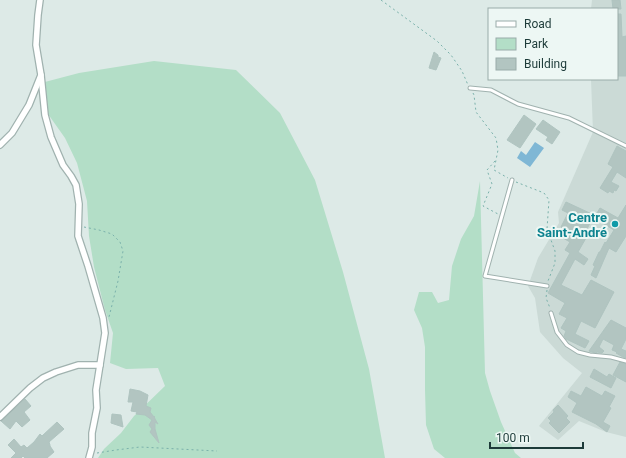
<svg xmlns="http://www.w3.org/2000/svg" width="626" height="458" viewBox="0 0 626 458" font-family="Roboto,sans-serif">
<rect width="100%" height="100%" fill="#ddeae7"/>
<path fill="#cbdad6" d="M592 0H626V437L606 432 579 421 558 440 539 426 582 373 563 358 540 332 535 298 528 286 538 258 559 223 558 212 593 132 591 79H617V9H591Z"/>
<g fill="#b3dec7">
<path d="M154 61 236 70 280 113 315 180 343 272 369 369 385 458H98L104 449 121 433 134 416 165 386 158 368 126 369 110 363 113 333 105 310 94 267 89 236 87 201 77 163 65 138 48 114 41 83 79 73Z"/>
<path d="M480 181 485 373 490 391 501 422 515 453 521 458H445L434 449 426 425 425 390V347L422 328 414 310 419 292H432L438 303 449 300 452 266 461 239 474 216Z"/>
</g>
<path fill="#7fb7d5" d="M535 142 544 148 530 167 517 158 521 151 526 155Z"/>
<g fill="#b2c5c1" stroke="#afc4c0">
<path d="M612 0H620L621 9H613Z"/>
<path d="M617 14H621L622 37 626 36V76H617Z"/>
<path d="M434 52 438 55V57L441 58 436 70 429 68Z"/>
<path d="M524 115 536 124 520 148 507 140Z"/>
<path d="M543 120 560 132 552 144 546 140 548 137 536 129Z"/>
<path d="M617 146 626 151V178L617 172 611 182 619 186 616 191 614 190 613 193 609 191 608 193 600 188 613 167 608 164Z"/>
<path d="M566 202 594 215 586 231H588L586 238 578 252 588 259 584 265 575 259 561 285 582 295 591 280 614 292 595 328 581 321 575 334 589 341 585 348 566 339 564 336 566 331 561 328 567 318 559 314 565 303 548 293 570 253 565 250 570 242 563 238 567 230 561 227 568 213 562 210Z"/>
<path d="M626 205V236L616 252 609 248 596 278 591 275 595 266 593 265 599 252H600L605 242 606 243 614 230 594 218 600 208 618 218Z"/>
<path d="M611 320 626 328V339L621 349 626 351V358L623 357 616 353 617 352 612 350 614 345 603 339 599 347 604 351 602 353 597 352 596 353 592 352 589 351Z"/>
<path d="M620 362 626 364V382L613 375Z"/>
<path d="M594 369 607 377 609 374 616 378 611 388 590 377Z"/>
<path d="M586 387 602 396 605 391 615 396 609 407 611 408 603 422 610 426 607 432 596 424 572 412 577 403 568 397 571 391 581 396Z"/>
<path d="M130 389 140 391 148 395 146 406 151 408 150 412 154 417V416L155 419 158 424 155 422V429L159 443 150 432 152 429 149 425 152 420 145 415 136 414 137 412 131 411 133 402H128Z"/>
<path d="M25 399 31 406 24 412 30 420 22 427 16 421 10 429 1 421Z"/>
<path d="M558 405 568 416 566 418 570 422 559 433 549 423 551 421 548 418 554 412 553 410Z"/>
<path d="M112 414 121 415 123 427 111 423Z"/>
<path d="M57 422 64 429 49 442 50 445V446L54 452 47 458H25L23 456 21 458H11L16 453 8 445 14 439 21 447 24 445 27 448 34 442 40 434 42 436Z"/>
</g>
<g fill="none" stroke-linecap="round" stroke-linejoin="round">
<defs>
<g id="service">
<path d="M470 88 491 90 518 104 569 118 626 146"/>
<path d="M512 180 485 276 547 286"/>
<path d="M551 313 557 332 567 345 578 352 590 355 611 357 626 361"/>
</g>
<g id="minor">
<path d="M41 75 45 115 51 137 63 165 71 176 76 185 79 204 78 236 88 266 103 318 105 333 96 390 97 408 92 433V447L89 458"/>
<path d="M0 145 12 133 29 105 41 75 36 45 38 15 40 0"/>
<path d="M0 417 30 388 43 378 56 372 78 365H100"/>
</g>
</defs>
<use href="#service" stroke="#a0b2af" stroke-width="5"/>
<use href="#minor" stroke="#a0b2af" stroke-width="8"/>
<g stroke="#7ab1ab" stroke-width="1" stroke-dasharray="2 3" stroke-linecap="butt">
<path d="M381 0 437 41 451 55 462 71 468 85"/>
<path d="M473 93 474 95 476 112 496 138 498 150 494 170 508 178"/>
<path d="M495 161 487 170 492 184 483 206 498 214"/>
<path d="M516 182 544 193 549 200 547 229 555 251V263L548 281"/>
<path d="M84 227 99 230 112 234 120 242 123 251 118 281 109 317"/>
<path d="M547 290 546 298 550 308"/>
<path d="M97 453 116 450 140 447 217 451"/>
</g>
<use href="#service" stroke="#fff" stroke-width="3"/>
<use href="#minor" stroke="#fff" stroke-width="5.5"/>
</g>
<circle fill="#0f9aa8" stroke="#edf7f4" stroke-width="1.5" cx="615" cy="224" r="4"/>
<g text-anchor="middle" stroke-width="4" stroke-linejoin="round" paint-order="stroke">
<g font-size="13" font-weight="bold" fill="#0d838f" stroke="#edf7f4" text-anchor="end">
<text x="607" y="222">Centre<tspan x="607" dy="15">Saint-André</tspan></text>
</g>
</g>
<rect x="488" y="8" width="130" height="72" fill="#edf7f4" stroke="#9aaca9"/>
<rect x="496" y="21" width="20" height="6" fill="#ffffff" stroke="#9aaca9"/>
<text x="524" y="28" font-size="12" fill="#1d3b39">Road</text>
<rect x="496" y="38" width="20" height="12" fill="#b3dec7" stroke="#9aaca9"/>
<text x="524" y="48" font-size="12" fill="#1d3b39">Park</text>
<rect x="496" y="58" width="20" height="12" fill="#b2c5c1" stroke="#9aaca9"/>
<text x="524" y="68" font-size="12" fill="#1d3b39">Building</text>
<path d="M490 442v6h93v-6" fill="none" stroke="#1d3b39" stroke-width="2"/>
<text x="496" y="442" font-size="12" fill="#1d3b39" stroke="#edf7f4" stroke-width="3" paint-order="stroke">100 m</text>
</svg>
